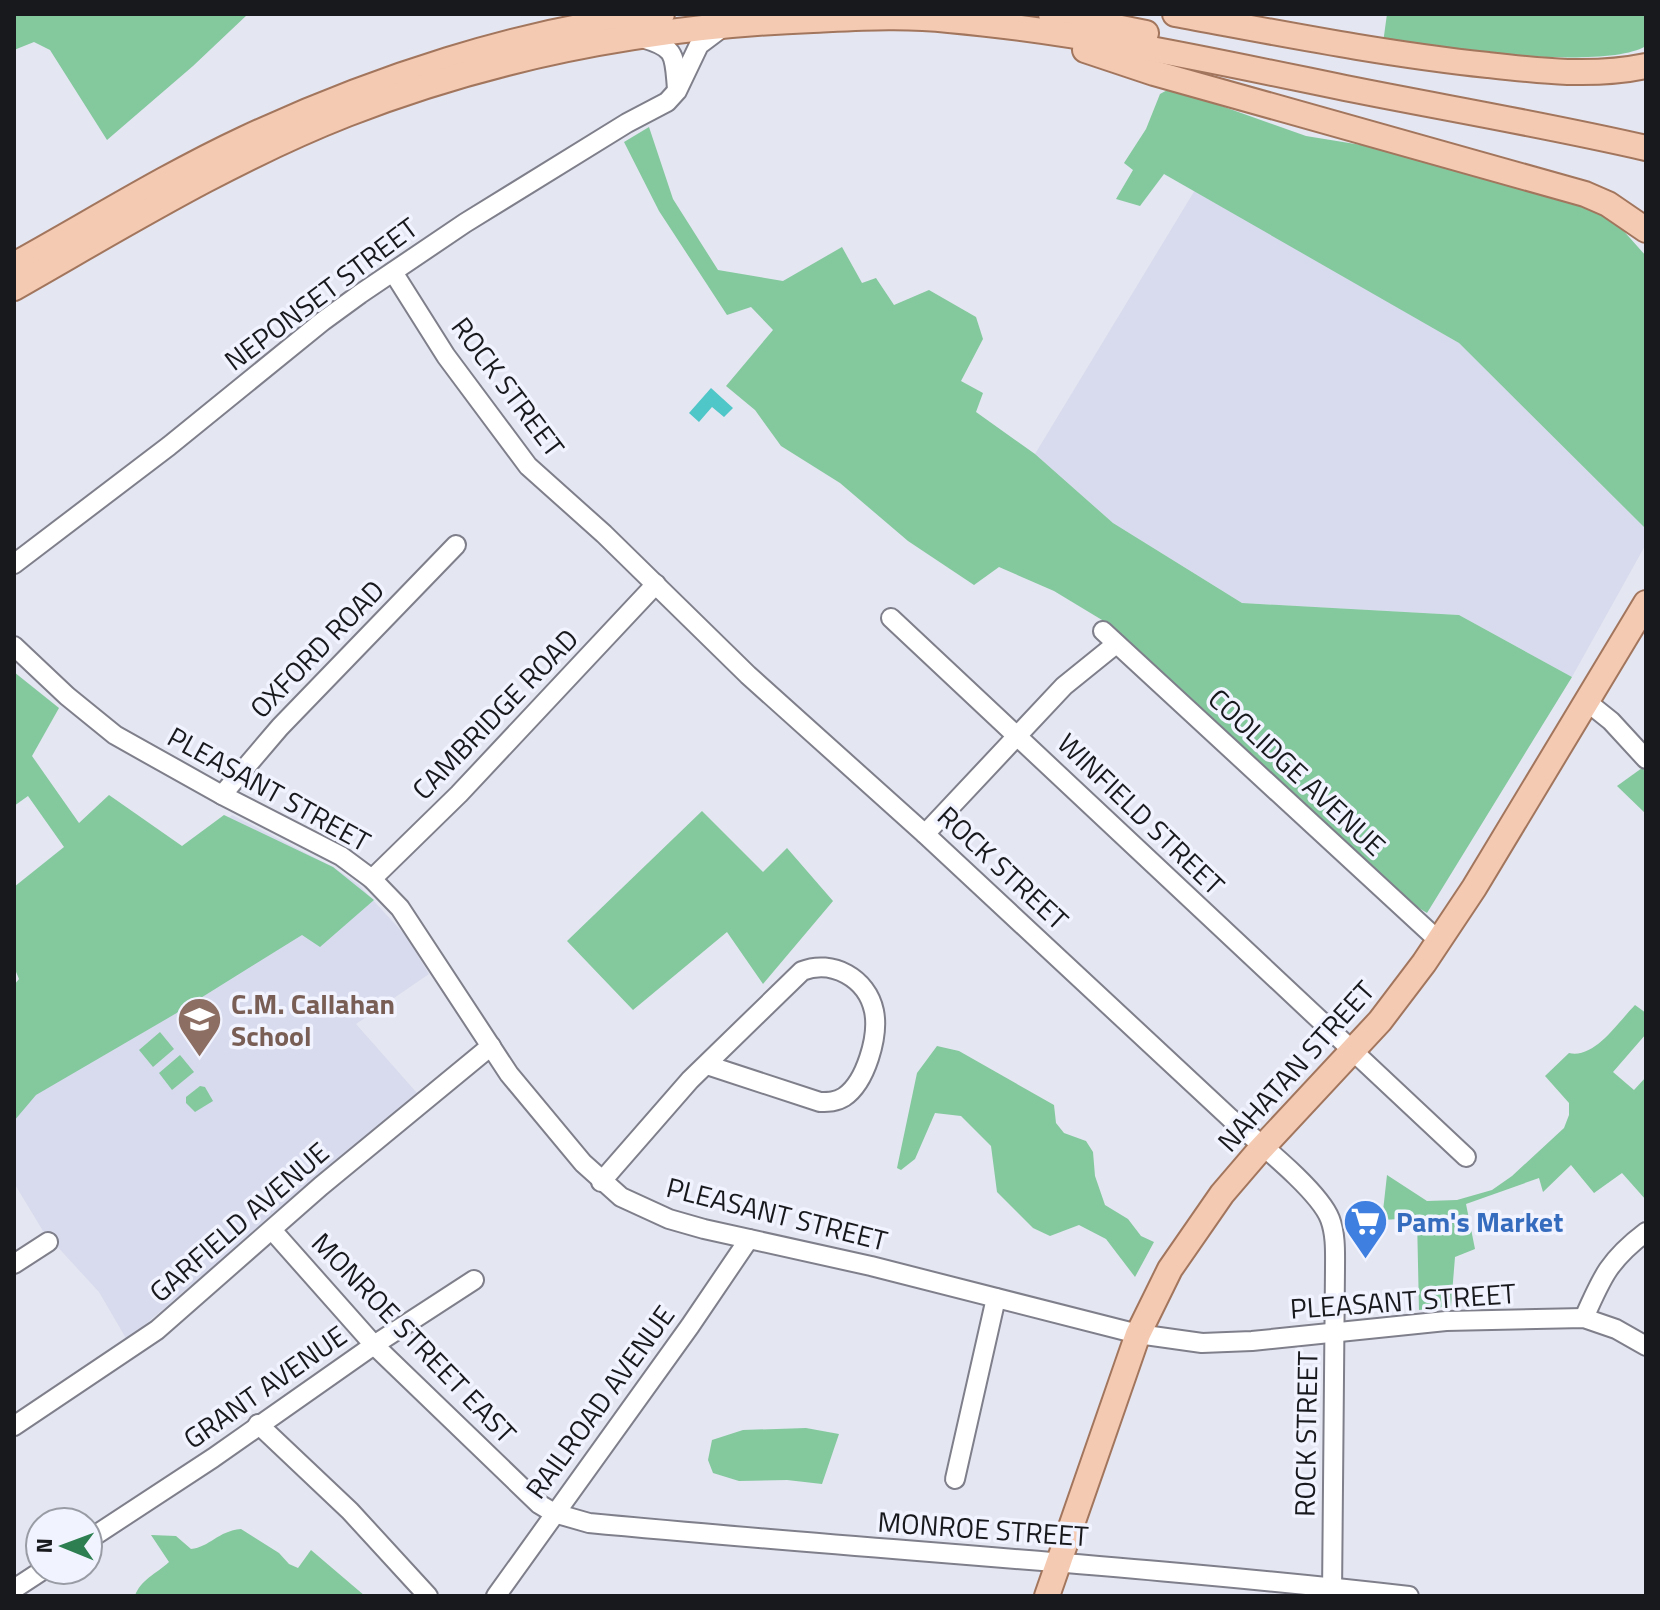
<svg xmlns="http://www.w3.org/2000/svg" width="1660" height="1610" viewBox="0 0 1660 1610" font-family="'Titillium Web',sans-serif">
<rect width="100%" height="100%" fill="#e4e6f1"/>
<g fill="#d8dbed">
<path d="M1195 190 1459 343 1646 529V544L1572 677 1459 615 1242 603 1113 523 1035 454Z"/>
<path d="M232 815 333 867 359 885 406 936 429 974 356 1024 417 1093 127 1340 99 1292 43 1231 14 1183V996Z"/>
</g>
<g fill="#84c89e">
<path d="M14 14H248L193 66 107 140 50 50 34 42 14 50Z"/>
<path d="M1387 14H1646V46C1604 71 1439 48 1383 43Z"/>
<path d="M1171 88 1306 136 1392 150 1505 180 1600 213 1621 228 1646 256V529L1459 343 1164 174 1140 206 1116 199 1133 170 1124 163 1146 129 1160 94Z"/>
<path d="M649 127 673 199 718 270 783 281 842 247 862 283 876 278 894 305 929 290 976 317 983 339 961 381 983 393 976 412 1035 454 1113 523 1242 603 1459 615 1572 677 1427 913 1409 902 1107 623 1054 591 999 567 974 585 908 541 840 483 781 446 755 410 726 386 773 330 751 307 727 315 659 211 624 142Z"/>
<path d="M14 672 59 708 32 756 79 823 109 795 182 846 224 815 333 867 374 900 320 947 302 935 175 1014 36 1095 14 1121V985L19 979 14 967V887L64 847 28 796 14 806Z"/>
<path d="M1642 768 1646 773V814L1617 786Z"/>
<path d="M702 811 763 872 787 848 833 901 763 984 727 932 633 1010 567 941Z"/>
<path d="M1635 1005 1646 1013V1034L1613 1072 1634 1090 1646 1077V1200L1622 1173 1594 1193 1571 1165 1543 1192 1539 1178 1466 1204 1475 1249 1455 1257 1451 1306 1419 1310 1417 1218 1382 1220 1387 1175 1427 1201 1457 1200 1492 1190 1512 1176 1564 1128 1569 1115V1103L1545 1076 1569 1053C1595 1059 1618 1022 1635 1005Z"/>
<path d="M160 1032 174 1049 153 1067 139 1050Z"/>
<path d="M937 1046 959 1051 1054 1105 1056 1123 1064 1133 1086 1141 1093 1152 1095 1176 1105 1205 1128 1219 1141 1236 1154 1242 1135 1277 1106 1239 1079 1225 1050 1236 1033 1228 997 1192 991 1146 961 1116 935 1113 915 1159 901 1170 897 1168 917 1073Z"/>
<path d="M180 1055 194 1072 172 1090 159 1073Z"/>
<path d="M200 1086 205 1087 213 1101 195 1112 186 1103V1097Z"/>
<path d="M806 1428 839 1434 822 1484 787 1480 739 1481 713 1473 708 1460 712 1440 743 1430Z"/>
<path d="M241 1529 279 1553 289 1564 298 1568 311 1550 365 1596H135C140 1580 156 1574 169 1562L151 1535 176 1536 191 1549C210 1547 218 1531 241 1529Z"/>
</g>
<path fill="#4fc6c7" d="M711 388 733 408 724 417 712 407 699 422 689 413Z"/>
<g fill="none" stroke-linecap="round" stroke-linejoin="round">
<defs>
<g id="minor">
<path d="M642 38C677 48 674 55 677 89"/>
<path d="M393 272 446 356 528 466 604 534 748 675 925 834 1230 1118C1255 1140 1319 1190 1330 1219 1336 1235 1335 1253 1335 1269L1332 1596"/>
<path d="M14 564 169 446 323 321 360 294 465 223 627 123 667 102 677 91 699 45 723 27"/>
<path d="M891 618 1466 1157"/>
<path d="M1103 631 1439 941"/>
<path d="M14 646 67 696 115 735 222 795 341 856 372 879 400 908 509 1074 583 1163 621 1197 669 1219 704 1229 871 1266 1138 1334 1202 1343 1252 1341 1446 1321 1584 1318 1616 1329 1646 1346"/>
<path d="M1586 701 1611 721 1646 759"/>
<path d="M222 795 280 727 456 545"/>
<path d="M925 834 1064 686 1116 644"/>
<path d="M372 879 459 794 656 584"/>
<path d="M601 1182 690 1080 802 971C832 959 867 978 874 1011 879 1036 866 1082 844 1097 836 1102 829 1102 820 1102L707 1065"/>
<path d="M272 1230 374 1345 539 1504 554 1513 589 1523C862 1549 1136 1565 1409 1596"/>
<path d="M14 1264 48 1242"/>
<path d="M1584 1318C1602 1277 1609 1260 1646 1232"/>
<path d="M258 1424 350 1511 428 1596"/>
<path d="M14 1426 157 1330 321 1186 491 1046"/>
<path d="M955 1479 996 1298"/>
<path d="M88 1540 213 1458 374 1345 474 1280"/>
<path d="M14 1589 43 1570"/>
<path d="M496 1596 690 1326 749 1239"/>
</g>
<g id="major">
<path d="M1051 14 1146 33"/>
<path d="M1175 14C1279 33 1383 54 1488 65 1541 71 1593 77 1646 66"/>
<path d="M1085 50 1154 73 1585 194 1608 204 1646 230"/>
<path d="M14 265C90 223 165 176 244 139 373 79 520 30 662 14"/>
<path d="M14 288C123 226 230 160 347 114 496 56 653 26 813 20 858 18 904 15 949 20 1082 32 1214 61 1345 88 1445 108 1546 125 1646 148"/>
<path d="M1047 1596 1138 1334 1170 1269 1222 1194 1258 1152 1380 1021 1424 963 1474 888 1646 603"/>
</g>
</defs>
<use href="#minor" stroke="#7e7f8a" stroke-width="22"/>
<use href="#major" stroke="#a2755d" stroke-width="28"/>
<use href="#minor" stroke="#fff" stroke-width="18"/>
<use href="#major" stroke="#f4cab2" stroke-width="24"/>
</g>
<defs>
<symbol id="school-pin" viewBox="-11 -11 22 30"><path d="M0 17L-7.5 6A9.5 9.5 0 1 1 7.5 6Z" fill="#8d6e63" stroke="#f1f3ff"/><path d="M0-5L7-2L0 1L-7-2ZM-4 1L0 2.5L4 1V4Q0 6-4 4Z" fill="#fff"/></symbol>
<symbol id="supermarket-pin" viewBox="-11 -11 22 30"><path d="M0 17L-7.5 6A9.5 9.5 0 1 1 7.5 6Z" fill="#3f7fe0" stroke="#f1f3ff"/><path d="M-6-5.5h2.5l.6 2H6L4.5 2H-2.5L-4.4-4H-6ZM-1.5 3.2a1.3 1.3 0 1 0 .1 0ZM3 3.2a1.3 1.3 0 1 0 .1 0Z" fill="#fff"/></symbol>
</defs>
<g fill-rule="evenodd">
<use href="#school-pin" x="174" y="994" width="51" height="69"/>
<use href="#supermarket-pin" x="1340" y="1196" width="51" height="69"/>
</g>
<g text-anchor="middle" stroke-width="7" stroke-linejoin="round" paint-order="stroke">
<g font-size="28" fill="#18191d" stroke="#f1f3ff">
<text transform="translate(321 294) rotate(-37)" y="10">NEPONSET STREET</text>
<text transform="translate(508 387) rotate(53)" y="10">ROCK STREET</text>
<text transform="translate(317 649) rotate(-46)" y="10">OXFORD ROAD</text>
<text transform="translate(495 714) rotate(-46)" y="10">CAMBRIDGE ROAD</text>
<text transform="translate(1297 772) rotate(43)" y="10">COOLIDGE AVENUE</text>
<text transform="translate(269 789) rotate(29)" y="10">PLEASANT STREET</text>
<text transform="translate(1141 814) rotate(44)" y="10">WINFIELD STREET</text>
<text transform="translate(1003 868) rotate(43)" y="10">ROCK STREET</text>
<text transform="translate(1296 1066) rotate(-48)" y="10">NAHATAN STREET</text>
<text transform="translate(777 1214) rotate(14)" y="10">PLEASANT STREET</text>
<text transform="translate(239 1222) rotate(-41)" y="10">GARFIELD AVENUE</text>
<text transform="translate(1403 1301) rotate(-4)" y="10">PLEASANT STREET</text>
<text transform="translate(414 1338) rotate(46)" y="10">MONROE STREET EAST</text>
<text transform="translate(265 1387) rotate(-35)" y="10">GRANT AVENUE</text>
<text transform="translate(600 1402) rotate(-54)" y="10">RAILROAD AVENUE</text>
<text transform="translate(1306 1434) rotate(-89)" y="10">ROCK STREET</text>
<text transform="translate(983 1529) rotate(4)" y="10">MONROE STREET</text>
</g>
<g font-size="28" font-weight="bold" fill="#785e54" stroke="#f1f3ff" text-anchor="start">
<text x="231" y="1014">C.M. Callahan<tspan x="231" dy="32">School</tspan></text>
</g>
<g font-size="28" font-weight="bold" fill="#366cbe" stroke="#f1f3ff" text-anchor="start">
<text x="1396" y="1232">Pam's Market</text>
</g>
</g>
<rect width="1660" height="1610" fill="none" stroke="#18191d" stroke-width="32"/>
<g transform="translate(64 1546) rotate(271)"><circle r="38" fill="#f1f3ff" stroke="#9a9ca5" stroke-width="2"/>
<path d="M0-6L14 30L0 20L-14 30Z" fill="#2d7e50"/>
<text y="-12" font-size="22" font-weight="bold" text-anchor="middle" fill="#18191d">N</text>
</g>
</svg>
